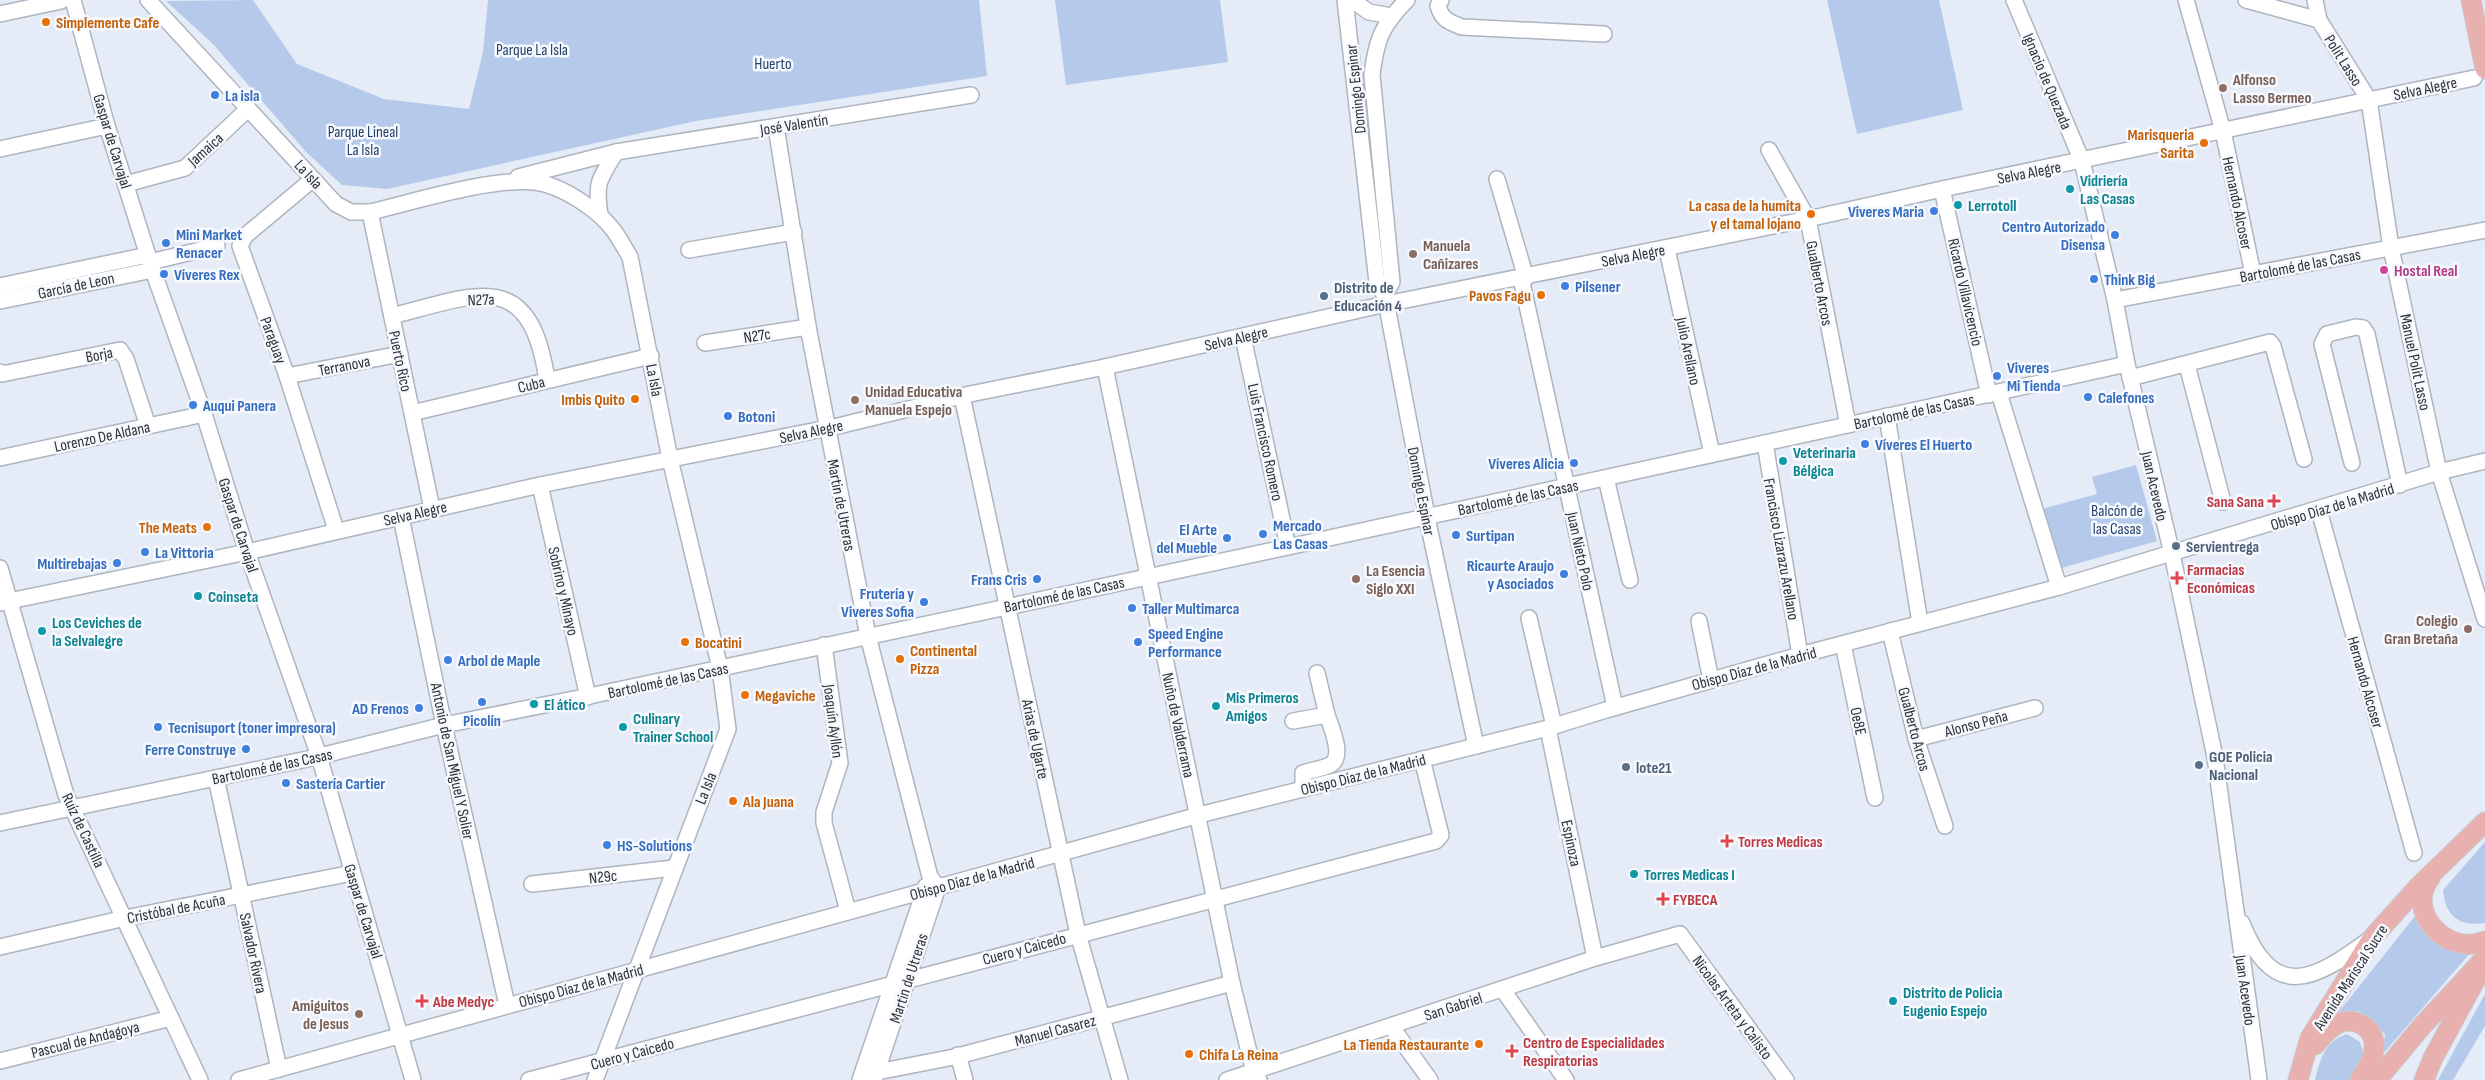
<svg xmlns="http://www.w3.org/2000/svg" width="2485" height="1080" viewBox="0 0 2485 1080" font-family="'Sofia Sans Condensed',sans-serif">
<rect width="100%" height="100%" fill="#e5ecf7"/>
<g fill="#b5caeb">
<path d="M253 0 297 64 384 99 469 109 483 52 488 0H979L987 76 696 121 387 189 342 185 306 152 213 44 166 1Z"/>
<path d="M1055 0H1220L1228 62 1066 85Z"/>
<path d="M1827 0H1939L1963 110 1857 134Z"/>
<path d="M2136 465 2157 541 2058 569 2042 509 2097 494 2092 477Z"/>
<path d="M2485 842V923C2459 927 2445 916 2443 890Z"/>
<path d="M2419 911C2418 941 2445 952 2471 952L2382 1055 2385 1035 2371 1018 2358 1011 2334 1018Z"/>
<path d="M2485 994V1026L2453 1080H2438Z"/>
<path d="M2347 1034 2360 1042 2364 1055 2353 1080H2315C2320 1059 2325 1041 2347 1034Z"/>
</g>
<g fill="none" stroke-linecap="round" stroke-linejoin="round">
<defs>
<g id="minor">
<path d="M73 0 107 126 150 262 204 414 247 552 319 756 413 1080"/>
<path d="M148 0 336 204 351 212H370C417 201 489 178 535 182 561 185 599 210 614 231 620 239 625 249 630 257L670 459 720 668 728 729 595 1080"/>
<path d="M1345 0 1377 282 1385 296 1429 527 1476 746"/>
<path d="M1352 0 1369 12 1391 16"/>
<path d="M1441 0 1438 6C1442 20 1449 22 1462 27L1604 34"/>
<path d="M2014 0 2082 161 2115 300 2127 364 2172 554 2215 757 2259 1080"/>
<path d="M2186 0 2223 131 2253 274"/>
<path d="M2246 0 2319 20"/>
<path d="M2315 0 2319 20 2369 100 2391 248 2439 472 2485 619"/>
<path d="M0 14 61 1"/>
<path d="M776 127 809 332 868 636 930 877 938 887 874 1080"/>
<path d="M0 149 107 126"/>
<path d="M1769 150 1808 219 1848 425"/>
<path d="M518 177 616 152 971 95"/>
<path d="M313 179 245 236 240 246 287 376 336 530"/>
<path d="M1497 179 1526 278"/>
<path d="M126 184 185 168 248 109"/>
<path d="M1942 189 1989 395"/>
<path d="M370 212 432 509"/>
<path d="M600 215C595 182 599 180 616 152"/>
<path d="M1667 249 1712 454"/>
<path d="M689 250 794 232"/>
<path d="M150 262 217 246"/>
<path d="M1521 278 1615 707"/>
<path d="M0 286 148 255"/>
<path d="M1385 295 1392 282 1372 75C1376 40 1382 25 1407 0"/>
<path d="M2115 300 2485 230"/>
<path d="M0 301 153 270"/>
<path d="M392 316C478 294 530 267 547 380"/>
<path d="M1243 337 1288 547"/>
<path d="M705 343 808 327"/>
<path d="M2187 365 2223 502"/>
<path d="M1105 367 1232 983 1254 1072 1259 1080"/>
<path d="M0 372 2 374 120 350 126 359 148 426"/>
<path d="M287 376 400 354"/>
<path d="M2130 378 2270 342 2273 346 2304 459"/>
<path d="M1999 393 2059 587"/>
<path d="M962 396 1078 934 1120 1080"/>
<path d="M412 413 651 356"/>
<path d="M1887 416 1920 623"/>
<path d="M1765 443 1800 655"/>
<path d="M0 458 204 414"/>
<path d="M2352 463 2322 344 2327 334 2356 327 2363 328 2367 334 2400 485"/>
<path d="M1606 478 1630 580"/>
<path d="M540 485 588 697"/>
<path d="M2319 510 2414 853"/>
<path d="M401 517 444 725 507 1005"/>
<path d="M0 568 66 795 200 1080"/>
<path d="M0 603 247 552 540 485 838 426 970 394 1100 368 1386 304 1808 219 1942 189 2474 78"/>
<path d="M1529 618 1554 726"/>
<path d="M1699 621 1711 680"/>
<path d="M1890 631 1916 739 1945 826"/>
<path d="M1843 644 1875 798"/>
<path d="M824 645 840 763 824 812V823L848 911"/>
<path d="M1317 673 1327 715"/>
<path d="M1293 721 1327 715C1331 727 1345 757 1330 765 1322 769 1311 770 1303 773V789"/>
<path d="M1548 728 1595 958"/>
<path d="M1916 739 2035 708"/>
<path d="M216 778 279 1069"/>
<path d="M0 823 312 758 444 725 594 695 1288 547 2127 364"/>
<path d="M532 884 674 868"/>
<path d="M2242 923C2274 1004 2316 979 2370 939"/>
<path d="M0 947 125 918 352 873"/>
<path d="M1503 990 1566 1080"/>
<path d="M1391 1026 1430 1080"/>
<path d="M958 1055 965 1080"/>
<path d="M0 1061 171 1018"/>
<path d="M877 1072 954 1057 1232 983"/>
<path d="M239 1080 1199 815 1548 728 1606 710 1800 655 2059 587 2439 472 2485 461"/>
<path d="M529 1080 1436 841 1441 835 1422 759"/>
<path d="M860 1080 926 886"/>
<path d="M1227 1080 1595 958 1680 934 1786 1080"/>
</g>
<g id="major">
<path d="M2471 0 2485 69"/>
<path d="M2430 878C2404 912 2448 957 2485 941"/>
<path d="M2315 1045C2320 1039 2326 1031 2334 1026 2351 1014 2376 1026 2374 1048 2374 1059 2366 1070 2360 1080"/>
<path d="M2298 1080 2310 1038 2373 937 2418 887 2485 822"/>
<path d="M2377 1080 2422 1026 2485 958"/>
<path d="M2424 1080 2433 1058 2477 977"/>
</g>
</defs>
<use href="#minor" stroke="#aeb5bf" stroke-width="18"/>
<use href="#major" stroke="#c9c9cb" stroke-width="21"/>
<use href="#minor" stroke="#fff" stroke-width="15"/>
<use href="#major" stroke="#e8b0af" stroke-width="19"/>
</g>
<g fill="#e8710a" stroke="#f6f9fe" stroke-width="2">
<circle cx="46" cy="22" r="5"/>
<circle cx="2204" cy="143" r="5"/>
<circle cx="1811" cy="214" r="5"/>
<circle cx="1541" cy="295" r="5"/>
<circle cx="635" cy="399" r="5"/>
<circle cx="207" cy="527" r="5"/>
<circle cx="685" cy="642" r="5"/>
<circle cx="900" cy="659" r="5"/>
<circle cx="745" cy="695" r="5"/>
<circle cx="733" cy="801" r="5"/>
<circle cx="1479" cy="1044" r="5"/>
<circle cx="1189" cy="1054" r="5"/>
</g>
<g fill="#8d6e63" stroke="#f6f9fe" stroke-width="2">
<circle cx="2223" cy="88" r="5"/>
<circle cx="1413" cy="254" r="5"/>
<circle cx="855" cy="400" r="5"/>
<circle cx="1356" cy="579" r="5"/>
<circle cx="2468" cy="629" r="5"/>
<circle cx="359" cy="1014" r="5"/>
</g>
<g fill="#3f7fe0" stroke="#f6f9fe" stroke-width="2">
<circle cx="215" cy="95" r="5"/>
<circle cx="1934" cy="211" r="5"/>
<circle cx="2115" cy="235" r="5"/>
<circle cx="166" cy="243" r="5"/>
<circle cx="164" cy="274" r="5"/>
<circle cx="2094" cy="279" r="5"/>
<circle cx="1565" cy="286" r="5"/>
<circle cx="1997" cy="376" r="5"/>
<circle cx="2088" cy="397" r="5"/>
<circle cx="193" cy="405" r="5"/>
<circle cx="728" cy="416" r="5"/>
<circle cx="1865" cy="444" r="5"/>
<circle cx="1574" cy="463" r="5"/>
<circle cx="1263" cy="534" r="5"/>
<circle cx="1456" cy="535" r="5"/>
<circle cx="1227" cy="538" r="5"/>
<circle cx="145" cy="552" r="5"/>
<circle cx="117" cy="563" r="5"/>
<circle cx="1564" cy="574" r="5"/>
<circle cx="1037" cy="579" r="5"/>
<circle cx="924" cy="602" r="5"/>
<circle cx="1132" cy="608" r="5"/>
<circle cx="1138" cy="642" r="5"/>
<circle cx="448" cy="660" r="5"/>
<circle cx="482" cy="702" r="5"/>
<circle cx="419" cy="708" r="5"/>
<circle cx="158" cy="727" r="5"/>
<circle cx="246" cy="749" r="5"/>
<circle cx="286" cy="783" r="5"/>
<circle cx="607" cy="845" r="5"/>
</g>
<g fill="#0f9aa8" stroke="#f6f9fe" stroke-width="2">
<circle cx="2070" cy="189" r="5"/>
<circle cx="1958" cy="205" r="5"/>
<circle cx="1783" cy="461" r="5"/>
<circle cx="198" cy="596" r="5"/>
<circle cx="42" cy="631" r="5"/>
<circle cx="534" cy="704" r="5"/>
<circle cx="1216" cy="706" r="5"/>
<circle cx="623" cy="727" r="5"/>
<circle cx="1634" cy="874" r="5"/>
<circle cx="1893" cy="1001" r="5"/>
</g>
<circle fill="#d1479c" stroke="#f6f9fe" stroke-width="2" cx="2384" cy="270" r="5"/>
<g fill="#5c6f8a" stroke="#f6f9fe" stroke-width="2">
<circle cx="1324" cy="296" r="5"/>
<circle cx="2176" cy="546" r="5"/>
<circle cx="2199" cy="765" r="5"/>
<circle cx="1626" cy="767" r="5"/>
</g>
<g fill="#e0444e" stroke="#f6f9fe" stroke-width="2">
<path d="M2271.5 493.5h5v5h5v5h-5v5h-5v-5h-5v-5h5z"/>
<path d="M2174.5 570.5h5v5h5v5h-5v5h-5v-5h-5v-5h5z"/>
<path d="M1724.5 833.5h5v5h5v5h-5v5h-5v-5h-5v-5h5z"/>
<path d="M1660.5 891.5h5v5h5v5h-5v5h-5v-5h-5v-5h5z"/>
<path d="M419.5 993.5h5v5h5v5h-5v5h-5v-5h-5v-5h5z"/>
<path d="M1509.5 1043.5h5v5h5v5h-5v5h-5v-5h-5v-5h5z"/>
</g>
<g text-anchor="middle" stroke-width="5" stroke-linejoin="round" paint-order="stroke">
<g font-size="16" font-weight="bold" fill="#c56008" stroke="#f6f9fe" text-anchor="start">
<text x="56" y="28">Simplemente Cafe</text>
<text x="2194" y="140" text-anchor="end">Marisqueria<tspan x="2194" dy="18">Sarita</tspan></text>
<text x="1801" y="211" text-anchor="end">La casa de la humita<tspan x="1801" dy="18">y el tamal lojano</tspan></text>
<text x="1531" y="301" text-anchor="end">Pavos Fagu</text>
<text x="625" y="405" text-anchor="end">Imbis Quito</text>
<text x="197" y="533" text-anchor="end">The Meats</text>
<text x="695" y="648">Bocatini</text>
<text x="910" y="656">Continental<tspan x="910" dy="18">Pizza</tspan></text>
<text x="755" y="701">Megaviche</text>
<text x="743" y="807">Ala Juana</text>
<text x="1469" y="1050" text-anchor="end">La Tienda Restaurante</text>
<text x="1199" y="1060">Chifa La Reina</text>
</g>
<g font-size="16" fill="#223e69" stroke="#f6f9fe">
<text x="532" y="55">Parque La Isla</text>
<text x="773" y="69">Huerto</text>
<text x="363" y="137">Parque Lineal<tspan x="363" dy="18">La Isla</tspan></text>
<text x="2117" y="516">Balcón de<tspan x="2117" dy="18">las Casas</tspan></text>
</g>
<g font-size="16" fill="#2f3136" stroke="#f6f9fe">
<text transform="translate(2344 60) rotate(58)" y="6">Polit Lasso</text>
<text transform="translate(2048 81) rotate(67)" y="6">Ignacio de Quezada</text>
<text transform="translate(2425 88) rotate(-12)" y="6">Selva Alegre</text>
<text transform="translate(1355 89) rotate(-96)" y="6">Domingo Espinar</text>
<text transform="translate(794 124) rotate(-9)" y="6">José Valentín</text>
<text transform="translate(113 141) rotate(73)" y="6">Gaspar de Carvajal</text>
<text transform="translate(205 149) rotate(-42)" y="6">Jamaica</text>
<text transform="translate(2029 172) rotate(-11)" y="6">Selva Alegre</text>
<text transform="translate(309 174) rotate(47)" y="6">La Isla</text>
<text transform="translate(2238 203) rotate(78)" y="6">Hernando Alcoser</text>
<text transform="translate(1633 255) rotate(-11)" y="6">Selva Alegre</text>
<text transform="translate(2300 265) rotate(-11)" y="6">Bartolomé de las Casas</text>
<text transform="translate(1820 283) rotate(79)" y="6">Gualberto Arcos</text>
<text transform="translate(76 285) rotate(-12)" y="6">García de Leon</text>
<text transform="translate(1966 292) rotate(77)" y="6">Ricardo Villavicencio</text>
<text transform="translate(481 299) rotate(-2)" y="6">N27a</text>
<text transform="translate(757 335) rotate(-9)" y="6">N27c</text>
<text transform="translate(1236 338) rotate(-13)" y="6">Selva Alegre</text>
<text transform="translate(274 340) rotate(70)" y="6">Paraguay</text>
<text transform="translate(1689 351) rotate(78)" y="6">Julio Arellano</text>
<text transform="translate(99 354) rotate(-11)" y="6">Borja</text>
<text transform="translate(401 361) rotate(78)" y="6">Puerto Rico</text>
<text transform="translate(2416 362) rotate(78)" y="6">Manuel Polit Lasso</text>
<text transform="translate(344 365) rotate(-11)" y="6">Terranova</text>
<text transform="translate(655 380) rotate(79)" y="6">La Isla</text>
<text transform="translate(531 384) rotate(-14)" y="6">Cuba</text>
<text transform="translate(1914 411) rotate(-12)" y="6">Bartolomé de las Casas</text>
<text transform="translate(811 431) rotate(-12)" y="6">Selva Alegre</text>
<text transform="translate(102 436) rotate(-12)" y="6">Lorenzo De Aldana</text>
<text transform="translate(1266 442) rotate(78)" y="6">Luis Francisco Romero</text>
<text transform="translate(2155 486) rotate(77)" y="6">Juan Acevedo</text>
<text transform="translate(1422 491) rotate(79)" y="6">Domingo Espinar</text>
<text transform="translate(1518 497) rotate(-12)" y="6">Bartolomé de las Casas</text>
<text transform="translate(842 505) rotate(79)" y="6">Martin de Utreras</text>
<text transform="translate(2332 506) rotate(-17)" y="6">Obispo Díaz de la Madrid</text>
<text transform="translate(415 513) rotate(-13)" y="6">Selva Alegre</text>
<text transform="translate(239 525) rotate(72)" y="6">Gaspar de Carvajal</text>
<text transform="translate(1782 549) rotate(80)" y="6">Francisco Lizarazu Arellano</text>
<text transform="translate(1581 551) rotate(78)" y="6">Juan Nieto Polo</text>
<text transform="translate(564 591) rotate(77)" y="6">Sobrino y Minayo</text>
<text transform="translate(1064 594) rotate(-12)" y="6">Bartolomé de las Casas</text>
<text transform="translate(1754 668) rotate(-15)" y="6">Obispo Díaz de la Madrid</text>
<text transform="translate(668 680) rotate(-12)" y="6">Bartolomé de las Casas</text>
<text transform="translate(2366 682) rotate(74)" y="6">Hernando Alcoser</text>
<text transform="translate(834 721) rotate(83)" y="6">Joaquín Ayllón</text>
<text transform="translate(1859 721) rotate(78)" y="6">Oe8E</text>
<text transform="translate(1976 723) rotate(-15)" y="6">Alonso Peña</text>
<text transform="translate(1179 725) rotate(78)" y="6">Nuño de Valderrama</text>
<text transform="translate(1915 729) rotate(75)" y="6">Gualberto Arcos</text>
<text transform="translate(1036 739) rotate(78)" y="6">Arias de Ugarte</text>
<text transform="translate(453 761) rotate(78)" y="6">Antonio de San Miguel Y Solier</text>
<text transform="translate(272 766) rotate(-12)" y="6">Bartolomé de las Casas</text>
<text transform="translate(1363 774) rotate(-14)" y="6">Obispo Díaz de la Madrid</text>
<text transform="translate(705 788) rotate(-68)" y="6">La Isla</text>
<text transform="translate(84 830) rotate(65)" y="6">Ruíz de Castilla</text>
<text transform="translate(1572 843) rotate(78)" y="6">Espinoza</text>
<text transform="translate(603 876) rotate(-6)" y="6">N29c</text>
<text transform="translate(972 878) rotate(-15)" y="6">Obispo Díaz de la Madrid</text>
<text transform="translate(176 908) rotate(-11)" y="6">Cristóbal de Acuña</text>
<text transform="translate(364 911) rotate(73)" y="6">Gaspar de Carvajal</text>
<text transform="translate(1024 948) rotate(-15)" y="6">Cuero y Caicedo</text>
<text transform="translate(254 953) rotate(78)" y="6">Salvador Rivera</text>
<text transform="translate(2350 977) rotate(-57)" y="6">Avenida Mariscal Sucre</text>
<text transform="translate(908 978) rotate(-72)" y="6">Martin de Utreras</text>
<text transform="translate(581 985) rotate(-15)" y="6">Obispo Díaz de la Madrid</text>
<text transform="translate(2246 990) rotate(82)" y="6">Juan Acevedo</text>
<text transform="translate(1453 1006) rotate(-18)" y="6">San Gabriel</text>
<text transform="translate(1733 1007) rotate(54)" y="6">Nicolas Arteta y Calisto</text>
<text transform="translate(1055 1030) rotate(-15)" y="6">Manuel Casarez</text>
<text transform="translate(85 1039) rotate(-14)" y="6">Pascual de Andagoya</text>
<text transform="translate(632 1053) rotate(-15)" y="6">Cuero y Caicedo</text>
</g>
<g font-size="16" font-weight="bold" fill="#785e54" stroke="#f6f9fe" text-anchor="start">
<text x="2233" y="85">Alfonso<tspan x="2233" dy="18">Lasso Bermeo</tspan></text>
<text x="1423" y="251">Manuela<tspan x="1423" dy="18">Cañizares</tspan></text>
<text x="865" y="397">Unidad Educativa<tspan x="865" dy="18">Manuela Espejo</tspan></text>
<text x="1366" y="576">La Esencia<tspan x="1366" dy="18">Siglo XXI</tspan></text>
<text x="2458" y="626" text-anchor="end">Colegio<tspan x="2458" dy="18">Gran Bretaña</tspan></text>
<text x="349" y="1011" text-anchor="end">Amiguitos<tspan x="349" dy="18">de Jesus</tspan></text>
</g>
<g font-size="16" font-weight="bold" fill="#366cbe" stroke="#f6f9fe" text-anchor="start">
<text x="225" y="101">La isla</text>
<text x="1924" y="217" text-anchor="end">Viveres Maria</text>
<text x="2105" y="232" text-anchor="end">Centro Autorizado<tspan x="2105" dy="18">Disensa</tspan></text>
<text x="176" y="240">Mini Market<tspan x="176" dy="18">Renacer</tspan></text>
<text x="174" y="280">Víveres Rex</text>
<text x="2104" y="285">Think Big</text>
<text x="1575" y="292">Pilsener</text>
<text x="2007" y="373">Viveres<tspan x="2007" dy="18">Mi Tienda</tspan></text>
<text x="2098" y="403">Calefones</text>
<text x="203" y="411">Auqui Panera</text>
<text x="738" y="422">Botoni</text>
<text x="1875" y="450">Víveres El Huerto</text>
<text x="1564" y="469" text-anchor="end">Víveres Alicia</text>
<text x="1273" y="531">Mercado<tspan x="1273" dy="18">Las Casas</tspan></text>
<text x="1217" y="535" text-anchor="end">El Arte<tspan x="1217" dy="18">del Mueble</tspan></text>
<text x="1466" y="541">Surtipan</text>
<text x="155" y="558">La Vittoria</text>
<text x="107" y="569" text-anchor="end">Multirebajas</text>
<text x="1554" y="571" text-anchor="end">Ricaurte Araujo<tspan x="1554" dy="18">y Asociados</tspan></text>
<text x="1027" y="585" text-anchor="end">Frans Cris</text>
<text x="914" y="599" text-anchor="end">Frutería y<tspan x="914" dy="18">Viveres Sofia</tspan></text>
<text x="1142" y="614">Taller Multimarca</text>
<text x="1148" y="639">Speed Engine<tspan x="1148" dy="18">Performance</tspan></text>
<text x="458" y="666">Arbol de Maple</text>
<text x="409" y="714" text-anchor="end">AD Frenos</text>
<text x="482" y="726" text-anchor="middle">Picolín</text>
<text x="168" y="733">Tecnisuport (toner impresora)</text>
<text x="236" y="755" text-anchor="end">Ferre Construye</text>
<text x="296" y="789">Sastería Cartier</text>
<text x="617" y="851">HS-Solutions</text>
</g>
<g font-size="16" font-weight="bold" fill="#0d838f" stroke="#f6f9fe" text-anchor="start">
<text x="2080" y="186">Vidriería<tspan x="2080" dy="18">Las Casas</tspan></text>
<text x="1968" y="211">Lerrotoll</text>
<text x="1793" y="458">Veterinaria<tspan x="1793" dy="18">Bélgica</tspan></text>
<text x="208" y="602">Coinseta</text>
<text x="52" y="628">Los Ceviches de<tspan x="52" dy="18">la Selvalegre</tspan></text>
<text x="1226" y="703">Mis Primeros<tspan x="1226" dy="18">Amigos</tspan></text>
<text x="544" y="710">El ático</text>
<text x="633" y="724">Culinary<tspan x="633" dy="18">Trainer School</tspan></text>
<text x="1644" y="880">Torres Medicas I</text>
<text x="1903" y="998">Distrito de Policia<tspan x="1903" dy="18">Eugenio Espejo</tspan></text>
</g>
<g font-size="16" font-weight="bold" fill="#b23c85" stroke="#f6f9fe" text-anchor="start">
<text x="2394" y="276">Hostal Real</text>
</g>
<g font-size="16" font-weight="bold" fill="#4e5e75" stroke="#f6f9fe" text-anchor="start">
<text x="1334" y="293">Distrito de<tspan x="1334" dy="18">Educación 4</tspan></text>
<text x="2186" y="552">Servientrega</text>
<text x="2209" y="762">GOE Policia<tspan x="2209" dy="18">Nacional</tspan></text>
<text x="1636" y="773">lote21</text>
</g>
<g font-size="16" font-weight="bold" fill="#be3a42" stroke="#f6f9fe" text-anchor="start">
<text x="2264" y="507" text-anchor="end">Sana Sana</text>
<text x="2187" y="575">Farmacias<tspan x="2187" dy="18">Económicas</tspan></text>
<text x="1738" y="847">Torres Medicas</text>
<text x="1673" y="905">FYBECA</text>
<text x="433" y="1007">Abe Medyc</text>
<text x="1523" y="1048">Centro de Especialidades<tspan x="1523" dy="18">Respiratorias</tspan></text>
</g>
</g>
</svg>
